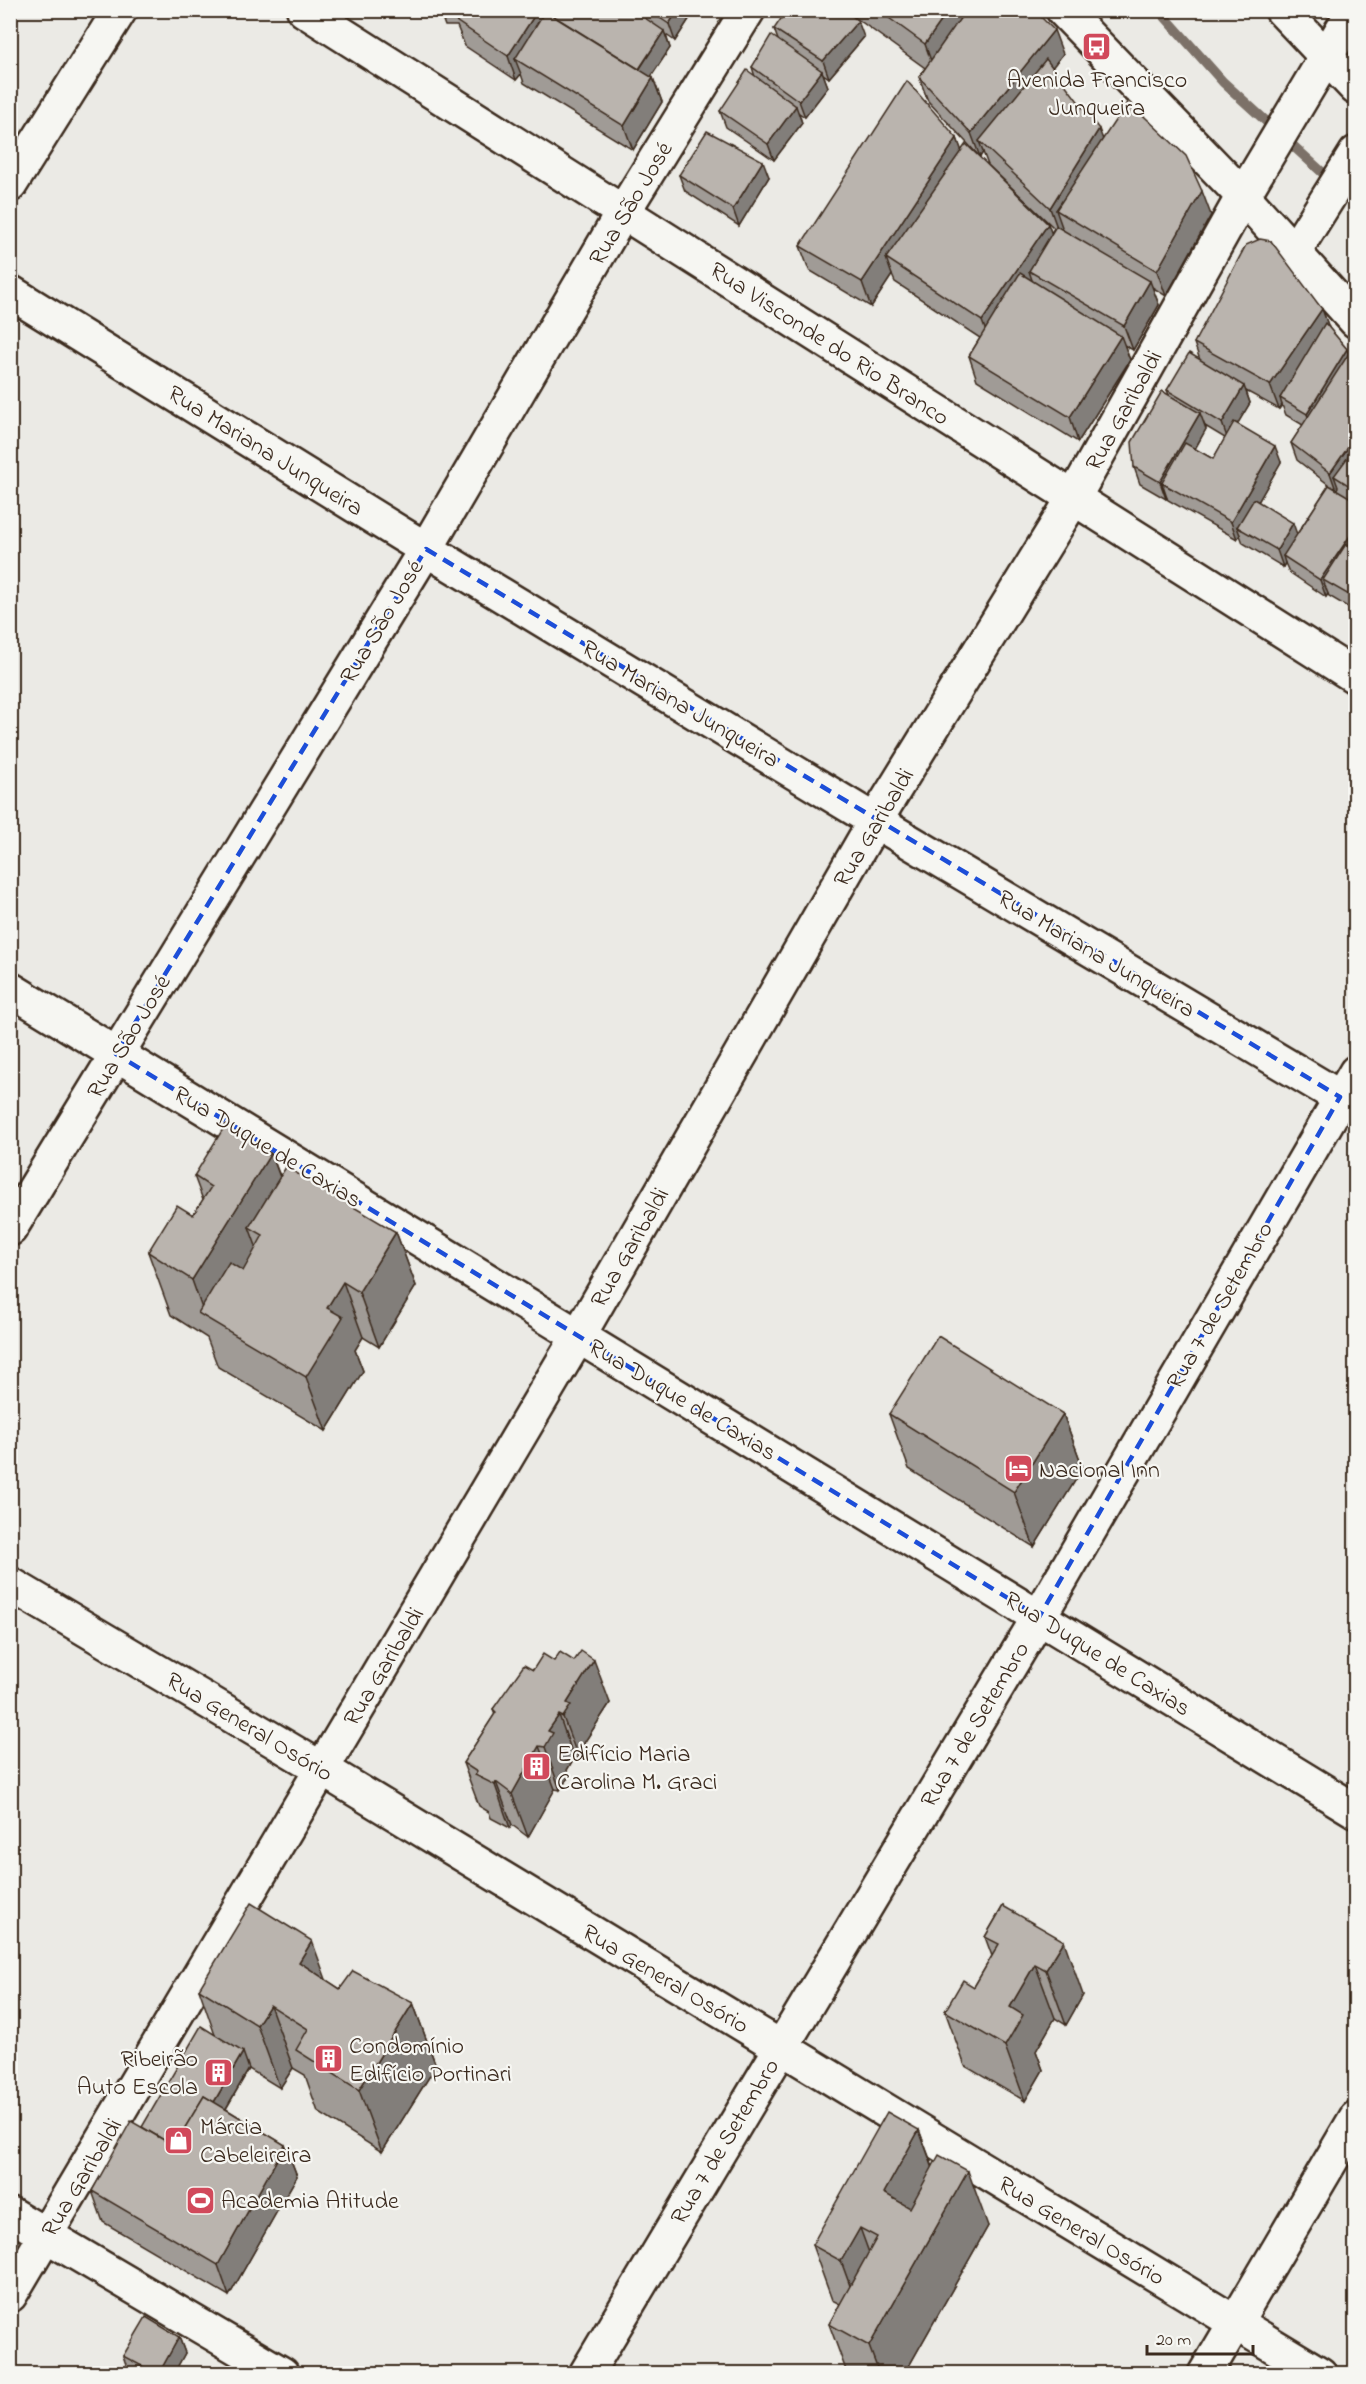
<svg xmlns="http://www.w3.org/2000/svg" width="1366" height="2384" viewBox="0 0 1366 2384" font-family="'Indie Flower',sans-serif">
<rect width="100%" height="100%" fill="#ebeae5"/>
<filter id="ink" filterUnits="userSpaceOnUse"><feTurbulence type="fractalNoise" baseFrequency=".0167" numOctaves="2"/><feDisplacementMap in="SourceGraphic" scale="12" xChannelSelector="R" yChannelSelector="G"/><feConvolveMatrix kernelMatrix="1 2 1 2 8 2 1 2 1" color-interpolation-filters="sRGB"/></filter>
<g filter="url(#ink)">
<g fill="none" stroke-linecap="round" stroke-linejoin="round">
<path stroke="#7c7167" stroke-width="10" d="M1159 10 1223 82 1356 203"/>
<defs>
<g id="street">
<path d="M304 10 1356 677"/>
<path d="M10 185 120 10"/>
<path d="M10 292 401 534 875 821 1356 1107"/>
<path d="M10 989 1356 1811"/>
<path d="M10 1229 426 549 623 212 748 10"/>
<path d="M10 1584 322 1769 1320 2374"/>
<path d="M10 2214 282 2374"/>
<path d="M10 2295 579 1335 875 821 1073 499 1243 196"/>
<path d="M586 2374 1039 1617 1356 1072"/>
<path d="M1205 2374 1356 2118"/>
</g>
<path id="secondary" d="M1243 196 1354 10"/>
<g id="primary">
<path d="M1063 10 1243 196 1356 321"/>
<path d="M1282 10 1356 88"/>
<path d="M1294 252 1356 153"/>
</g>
</defs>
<use href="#street" stroke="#3b2a1e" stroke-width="38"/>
<use href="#secondary" stroke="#3b2a1e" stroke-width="38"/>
<use href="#primary" stroke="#3b2a1e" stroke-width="38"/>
<use href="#street" stroke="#f6f6f2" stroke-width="33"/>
<use href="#secondary" stroke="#f6f6f2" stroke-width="33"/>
<use href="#primary" stroke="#f6f6f2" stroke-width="33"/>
</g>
<g fill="#a09b96" stroke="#3b2a1e" stroke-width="1.5" fill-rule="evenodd">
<path d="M439 10H695L675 41 666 35 670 48 651 76 653 78 662 102 633 150 524 83 521 74 516 80 465 46 457 26H445Z"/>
<path d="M845 10H1034L1063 54 1052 67 1103 139 1211 215 1166 296 1152 287 1159 305 1133 350 1124 345 1130 360 1078 442 977 380 969 356 980 338 895 282 892 275 871 307 809 270 800 246 957 138 961 150 1048 224 1051 233 1054 228 988 165 983 152 980 157 928 101 919 77 925 68Z"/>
<path d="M774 29 864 37 829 78 823 74 828 87 805 117 799 113 802 123 774 160 726 127 720 111 755 77 752 67 778 40Z"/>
<path d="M679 175 769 177 739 226 685 191Z"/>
<path d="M1322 309 1329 328 1347 349 1349 354 1356 345V612L1329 596 1328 594 1326 597 1289 572 1285 563 1283 567 1243 543 1240 535 1237 539 1168 500 1167 498 1166 499 1140 484 1134 467 1169 395 1167 390 1200 360 1194 343ZM1246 391 1279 409 1282 405 1286 415 1303 425 1291 443 1297 460 1329 485 1297 534 1258 502 1281 462 1237 424 1250 403ZM1205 426 1225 438 1213 459 1195 449 1206 429Z"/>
<path d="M271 1153 280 1176 396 1232 416 1286 379 1347 363 1337 355 1350 363 1371 326 1431 218 1367 207 1338 171 1315 148 1252 193 1215 203 1200 194 1176Z"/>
<path d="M889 1414H1063L1083 1468 1034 1547 909 1469Z"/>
<path d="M533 1670 610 1703 584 1743 586 1748 579 1760 574 1758 567 1770 569 1776 560 1790 555 1789 528 1837 512 1825 510 1828 491 1818 489 1812 479 1806 463 1763 495 1714 493 1709Z"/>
<path d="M1003 1906 1083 1995 1066 2025 1055 2018 1036 2051 1043 2070 1025 2101 965 2066 945 2011 974 1987 992 1956 985 1937Z"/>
<path d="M326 1980 340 1989 413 2003 436 2066 382 2152 318 2112 305 2075 293 2068 280 2088 249 2069 226 2109 285 2145 297 2176 229 2296 103 2222 92 2191 215 2035 199 1989Z"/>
<path d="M919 2130 933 2167 988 2226 905 2373H847L829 2324 840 2304 832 2300 812 2245Z"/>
<path d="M179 2337 185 2353 174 2373H129L123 2356Z"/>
</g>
<g fill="#827e7a" stroke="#3b2a1e" stroke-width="1.5">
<path d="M538 10H563L515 59 521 74 516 80 508 56Z"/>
<path d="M678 10H695L675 41 669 24Z"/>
<path d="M949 10H983L936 75 925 44Z"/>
<path d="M858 21 864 37 829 78 823 61Z"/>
<path d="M1054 30 1063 54 987 148 979 141 983 152 980 157 971 133Z"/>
<path d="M664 31 670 48 643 89 637 73Z"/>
<path d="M822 71 828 87 805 117 799 101Z"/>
<path d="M653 78 662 102 633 150 624 126Z"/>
<path d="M796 106 802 123 774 160 768 144Z"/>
<path d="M1099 129 1108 153 1056 210 1062 227 1059 233 1050 208Z"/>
<path d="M957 138 966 163 886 258 892 275 871 307 862 282Z"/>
<path d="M763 161 769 177 739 226 733 209Z"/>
<path d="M1202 191 1211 215 1166 296 1157 271Z"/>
<path d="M1048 224 1057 248 1029 271 1033 283 991 345 982 321Z"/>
<path d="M1150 281 1159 305 1133 350 1124 326Z"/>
<path d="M1322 309 1331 333 1280 398 1282 405 1279 409 1270 385Z"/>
<path d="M1121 336 1130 360 1078 442 1070 417Z"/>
<path d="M1347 349 1353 365 1313 431 1307 414Z"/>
<path d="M1244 386 1250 403 1228 440 1222 423Z"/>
<path d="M1200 413 1206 429 1172 489 1162 483 1167 498 1166 499 1160 482Z"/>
<path d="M1356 436V461L1334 476 1338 487 1336 490 1330 473Z"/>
<path d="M1275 446 1281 462 1242 530 1237 527 1240 535 1237 539 1231 522Z"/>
<path d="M1293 523 1299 540 1283 556 1285 563 1283 567 1277 550Z"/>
<path d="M1356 527V552L1323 580 1328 594 1326 597 1320 580Z"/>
<path d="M271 1153 294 1215 249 1227 263 1265 205 1317 192 1280Z"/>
<path d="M396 1232 416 1286 379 1347 359 1292Z"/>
<path d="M343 1282 363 1337 355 1350 363 1371 326 1431 306 1377 327 1308Z"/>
<path d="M1063 1414 1083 1468 1034 1547 1014 1492Z"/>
<path d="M594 1660 610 1703 584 1743 586 1748 579 1760 563 1717 567 1703Z"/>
<path d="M559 1715 574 1758 567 1770 569 1776 560 1790 545 1747 548 1731Z"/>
<path d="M539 1746 555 1789 528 1837 512 1794Z"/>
<path d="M496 1782 512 1825 510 1828 495 1785Z"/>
<path d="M312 1941 335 2004 299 1962Z"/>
<path d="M1064 1941 1083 1995 1066 2025 1046 1970Z"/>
<path d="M1035 1964 1055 2018 1036 2051 1043 2070 1025 2101 1005 2046 1010 2007Z"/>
<path d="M413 2003 436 2066 382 2152 359 2090Z"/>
<path d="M270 2005 293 2068 280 2088 257 2025Z"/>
<path d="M243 2052 249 2069 186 2177 180 2161Z"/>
<path d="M919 2130 939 2185 904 2248 884 2193Z"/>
<path d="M285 2145 297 2176 229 2296 218 2265Z"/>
<path d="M968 2171 988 2226 905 2373H879L869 2346Z"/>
<path d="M860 2228 880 2283 861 2316 841 2261Z"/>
<path d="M179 2337 185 2353 174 2373H159Z"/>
</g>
<g fill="#bab4ae" stroke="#3b2a1e" stroke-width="1.5">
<path d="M456 10H463L461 14Z"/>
<path d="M463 10H538L508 56 456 21Z"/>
<path d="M555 10H633L664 31 639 69 552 15Z"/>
<path d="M648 10H678L669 24Z"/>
<path d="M787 10H845L858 21 823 61 774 29Z"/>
<path d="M878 10H949L925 44Z"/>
<path d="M966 10H1034L1054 30 971 133 919 77Z"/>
<path d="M545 11 653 78 624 126 515 59Z"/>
<path d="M771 35 822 71 799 101 752 67Z"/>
<path d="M1046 59 1099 129 1050 208 979 141Z"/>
<path d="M747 70 796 106 768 144 720 111Z"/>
<path d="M907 81 957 138 862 282 800 246Z"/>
<path d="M1128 101 1186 156 1202 191 1157 271 1056 210Z"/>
<path d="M707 131 763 161 733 209 679 175Z"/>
<path d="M966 144 1048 224 982 321 886 258Z"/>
<path d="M1056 226 1150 281 1124 326 1029 271Z"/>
<path d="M1260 239 1271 241 1322 309 1270 385 1194 343 1246 245Z"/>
<path d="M1020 273 1121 336 1070 417 969 356Z"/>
<path d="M1325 323 1347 349 1307 414 1280 398Z"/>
<path d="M1355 344 1356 436 1330 473 1291 443Z"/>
<path d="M1189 353 1244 386 1222 423 1167 390Z"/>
<path d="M1162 391 1200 413 1160 482 1134 467 1132 442Z"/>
<path d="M1234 422 1275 446 1231 522 1162 483 1185 443 1213 459Z"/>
<path d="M1356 446V490L1334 476Z"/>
<path d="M1329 485 1356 501V527L1320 580 1283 556Z"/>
<path d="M1254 499 1293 523 1277 550 1237 527Z"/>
<path d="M1346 544 1354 549 1356 546V599L1323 580Z"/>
<path d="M226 1124 271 1153 192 1280 148 1252 177 1205 193 1215 211 1187 194 1176Z"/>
<path d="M286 1167 396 1232 359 1292 343 1282 327 1308 343 1317 306 1377 198 1313 229 1262 243 1271 263 1235 249 1227Z"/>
<path d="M938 1336 1063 1414 1014 1492 889 1414Z"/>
<path d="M581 1651 594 1660 567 1703 571 1705 563 1717 559 1715 548 1731 553 1733 545 1747 539 1746 512 1794 496 1782 495 1785 475 1775 477 1772 463 1763 496 1712 493 1709 524 1665 533 1670 543 1654 554 1661 560 1652 574 1661Z"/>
<path d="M251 1903 312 1941 299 1962 340 1989 353 1971 413 2003 359 2090 296 2050 308 2029 270 2005 257 2025 199 1989Z"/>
<path d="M1003 1906 1064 1941 1046 1970 1035 1964 1010 2007 1023 2015 1005 2046 945 2011 963 1980 974 1987 999 1944 985 1937Z"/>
<path d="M201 2026 243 2052 214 2102 204 2096 174 2146 142 2127Z"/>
<path d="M204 2096 285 2145 218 2265 92 2191 131 2121 174 2146Z"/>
<path d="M887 2112 919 2130 884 2193 910 2208 939 2155 968 2171 869 2346 829 2324 877 2237 860 2228 841 2261 812 2245Z"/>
<path d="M146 2317 179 2337 159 2373H155L123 2356Z"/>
</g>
</g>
<path fill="none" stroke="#1d4ed8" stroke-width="4.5" stroke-dasharray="12 8" stroke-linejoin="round" d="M426 549 1340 1097 1039 1617 116 1054Z"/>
<defs>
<symbol id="bus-square" viewBox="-11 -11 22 22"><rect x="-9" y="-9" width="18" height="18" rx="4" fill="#d1495b" stroke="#f6f6f2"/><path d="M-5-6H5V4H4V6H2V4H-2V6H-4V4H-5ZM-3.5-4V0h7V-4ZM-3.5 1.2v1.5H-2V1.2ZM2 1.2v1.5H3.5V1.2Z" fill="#fff"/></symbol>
<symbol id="hotel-square" viewBox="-11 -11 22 22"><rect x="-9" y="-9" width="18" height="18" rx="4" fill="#d1495b" stroke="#f6f6f2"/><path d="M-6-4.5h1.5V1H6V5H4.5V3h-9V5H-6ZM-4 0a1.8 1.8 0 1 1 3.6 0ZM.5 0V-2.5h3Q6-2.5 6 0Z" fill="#fff"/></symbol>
<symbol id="building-square" viewBox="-11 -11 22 22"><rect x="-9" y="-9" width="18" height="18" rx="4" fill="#d1495b" stroke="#f6f6f2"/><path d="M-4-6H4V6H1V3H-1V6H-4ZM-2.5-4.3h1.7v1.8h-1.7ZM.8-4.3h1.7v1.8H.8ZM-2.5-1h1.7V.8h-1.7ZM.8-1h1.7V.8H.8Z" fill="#fff"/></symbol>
<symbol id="shop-square" viewBox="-11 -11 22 22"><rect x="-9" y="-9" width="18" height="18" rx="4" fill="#d1495b" stroke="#f6f6f2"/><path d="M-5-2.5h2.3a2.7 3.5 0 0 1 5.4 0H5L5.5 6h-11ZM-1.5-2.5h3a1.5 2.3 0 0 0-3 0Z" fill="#fff"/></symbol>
<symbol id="stadium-square" viewBox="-11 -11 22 22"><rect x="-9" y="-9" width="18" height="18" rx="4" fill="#d1495b" stroke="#f6f6f2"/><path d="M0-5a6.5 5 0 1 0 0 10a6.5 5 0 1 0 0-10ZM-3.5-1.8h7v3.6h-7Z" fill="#fff"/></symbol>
</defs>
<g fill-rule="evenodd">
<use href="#bus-square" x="1080" y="30" width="33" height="33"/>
<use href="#hotel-square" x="1002" y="1452" width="33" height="33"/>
<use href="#building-square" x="520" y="1750" width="33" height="33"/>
<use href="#building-square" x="312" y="2042" width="33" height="33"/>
<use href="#building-square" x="202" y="2056" width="33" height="33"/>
<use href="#shop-square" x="162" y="2124" width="33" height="33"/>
<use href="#stadium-square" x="184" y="2184" width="33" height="33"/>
</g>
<g text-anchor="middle" stroke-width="4.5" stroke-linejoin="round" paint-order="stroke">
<g font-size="24" fill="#3b2a1e" stroke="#f6f6f2" text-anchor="start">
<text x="1097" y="87" text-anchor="middle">Avenida Francisco<tspan x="1097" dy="28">Junqueira</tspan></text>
<text x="1039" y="1477">Nacional Inn</text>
<text x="557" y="1761">Edifício Maria<tspan x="557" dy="28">Carolina M. Graci</tspan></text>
<text x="349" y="2053">Condomínio<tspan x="349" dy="28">Edifício Portinari</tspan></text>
<text x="198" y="2066" text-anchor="end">Ribeirão<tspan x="198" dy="28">Auto Escola</tspan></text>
<text x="200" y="2134">Márcia<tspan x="200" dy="28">Cabeleireira</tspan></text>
<text x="221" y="2208">Academia Atitude</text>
</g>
<g font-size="24" fill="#3b2a1e" stroke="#f6f6f2">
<text transform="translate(630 203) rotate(-59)" y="8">Rua São José</text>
<text transform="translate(830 343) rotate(33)" y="8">Rua Visconde do Rio Branco</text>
<text transform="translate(1123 410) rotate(-61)" y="8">Rua Garibaldi</text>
<text transform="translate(266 450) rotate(32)" y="8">Rua Mariana Junqueira</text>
<text transform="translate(381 621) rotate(-59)" y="8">Rua São José</text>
<text transform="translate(681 703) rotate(31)" y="8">Rua Mariana Junqueira</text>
<text transform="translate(873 827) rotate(-59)" y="8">Rua Garibaldi</text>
<text transform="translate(1097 953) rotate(31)" y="8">Rua Mariana Junqueira</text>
<text transform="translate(128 1036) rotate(-59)" y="8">Rua São José</text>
<text transform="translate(268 1146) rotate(31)" y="8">Rua Duque de Caxias</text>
<text transform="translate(629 1247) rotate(-60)" y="8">Rua Garibaldi</text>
<text transform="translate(1219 1305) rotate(-60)" y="8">Rua 7 de Setembro</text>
<text transform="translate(683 1399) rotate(31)" y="8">Rua Duque de Caxias</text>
<text transform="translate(1098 1653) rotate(32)" y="8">Rua Duque de Caxias</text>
<text transform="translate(383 1666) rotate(-59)" y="8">Rua Garibaldi</text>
<text transform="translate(974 1724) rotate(-59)" y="8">Rua 7 de Setembro</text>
<text transform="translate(250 1726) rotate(31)" y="8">Rua General Osório</text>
<text transform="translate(666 1978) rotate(31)" y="8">Rua General Osório</text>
<text transform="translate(724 2141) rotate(-59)" y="8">Rua 7 de Setembro</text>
<text transform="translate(81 2177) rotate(-59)" y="8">Rua Garibaldi</text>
<text transform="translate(1082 2230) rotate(31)" y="8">Rua General Osório</text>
</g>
</g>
<rect width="1366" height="2384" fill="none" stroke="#f6f6f2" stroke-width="36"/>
<rect x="18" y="18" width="1330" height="2348" fill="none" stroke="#3b2a1e" stroke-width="2" filter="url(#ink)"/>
<path d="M1147 2345v9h106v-9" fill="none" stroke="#3b2a1e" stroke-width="3"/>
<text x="1156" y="2345" font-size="18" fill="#3b2a1e" stroke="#f6f6f2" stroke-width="4.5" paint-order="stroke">20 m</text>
</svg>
